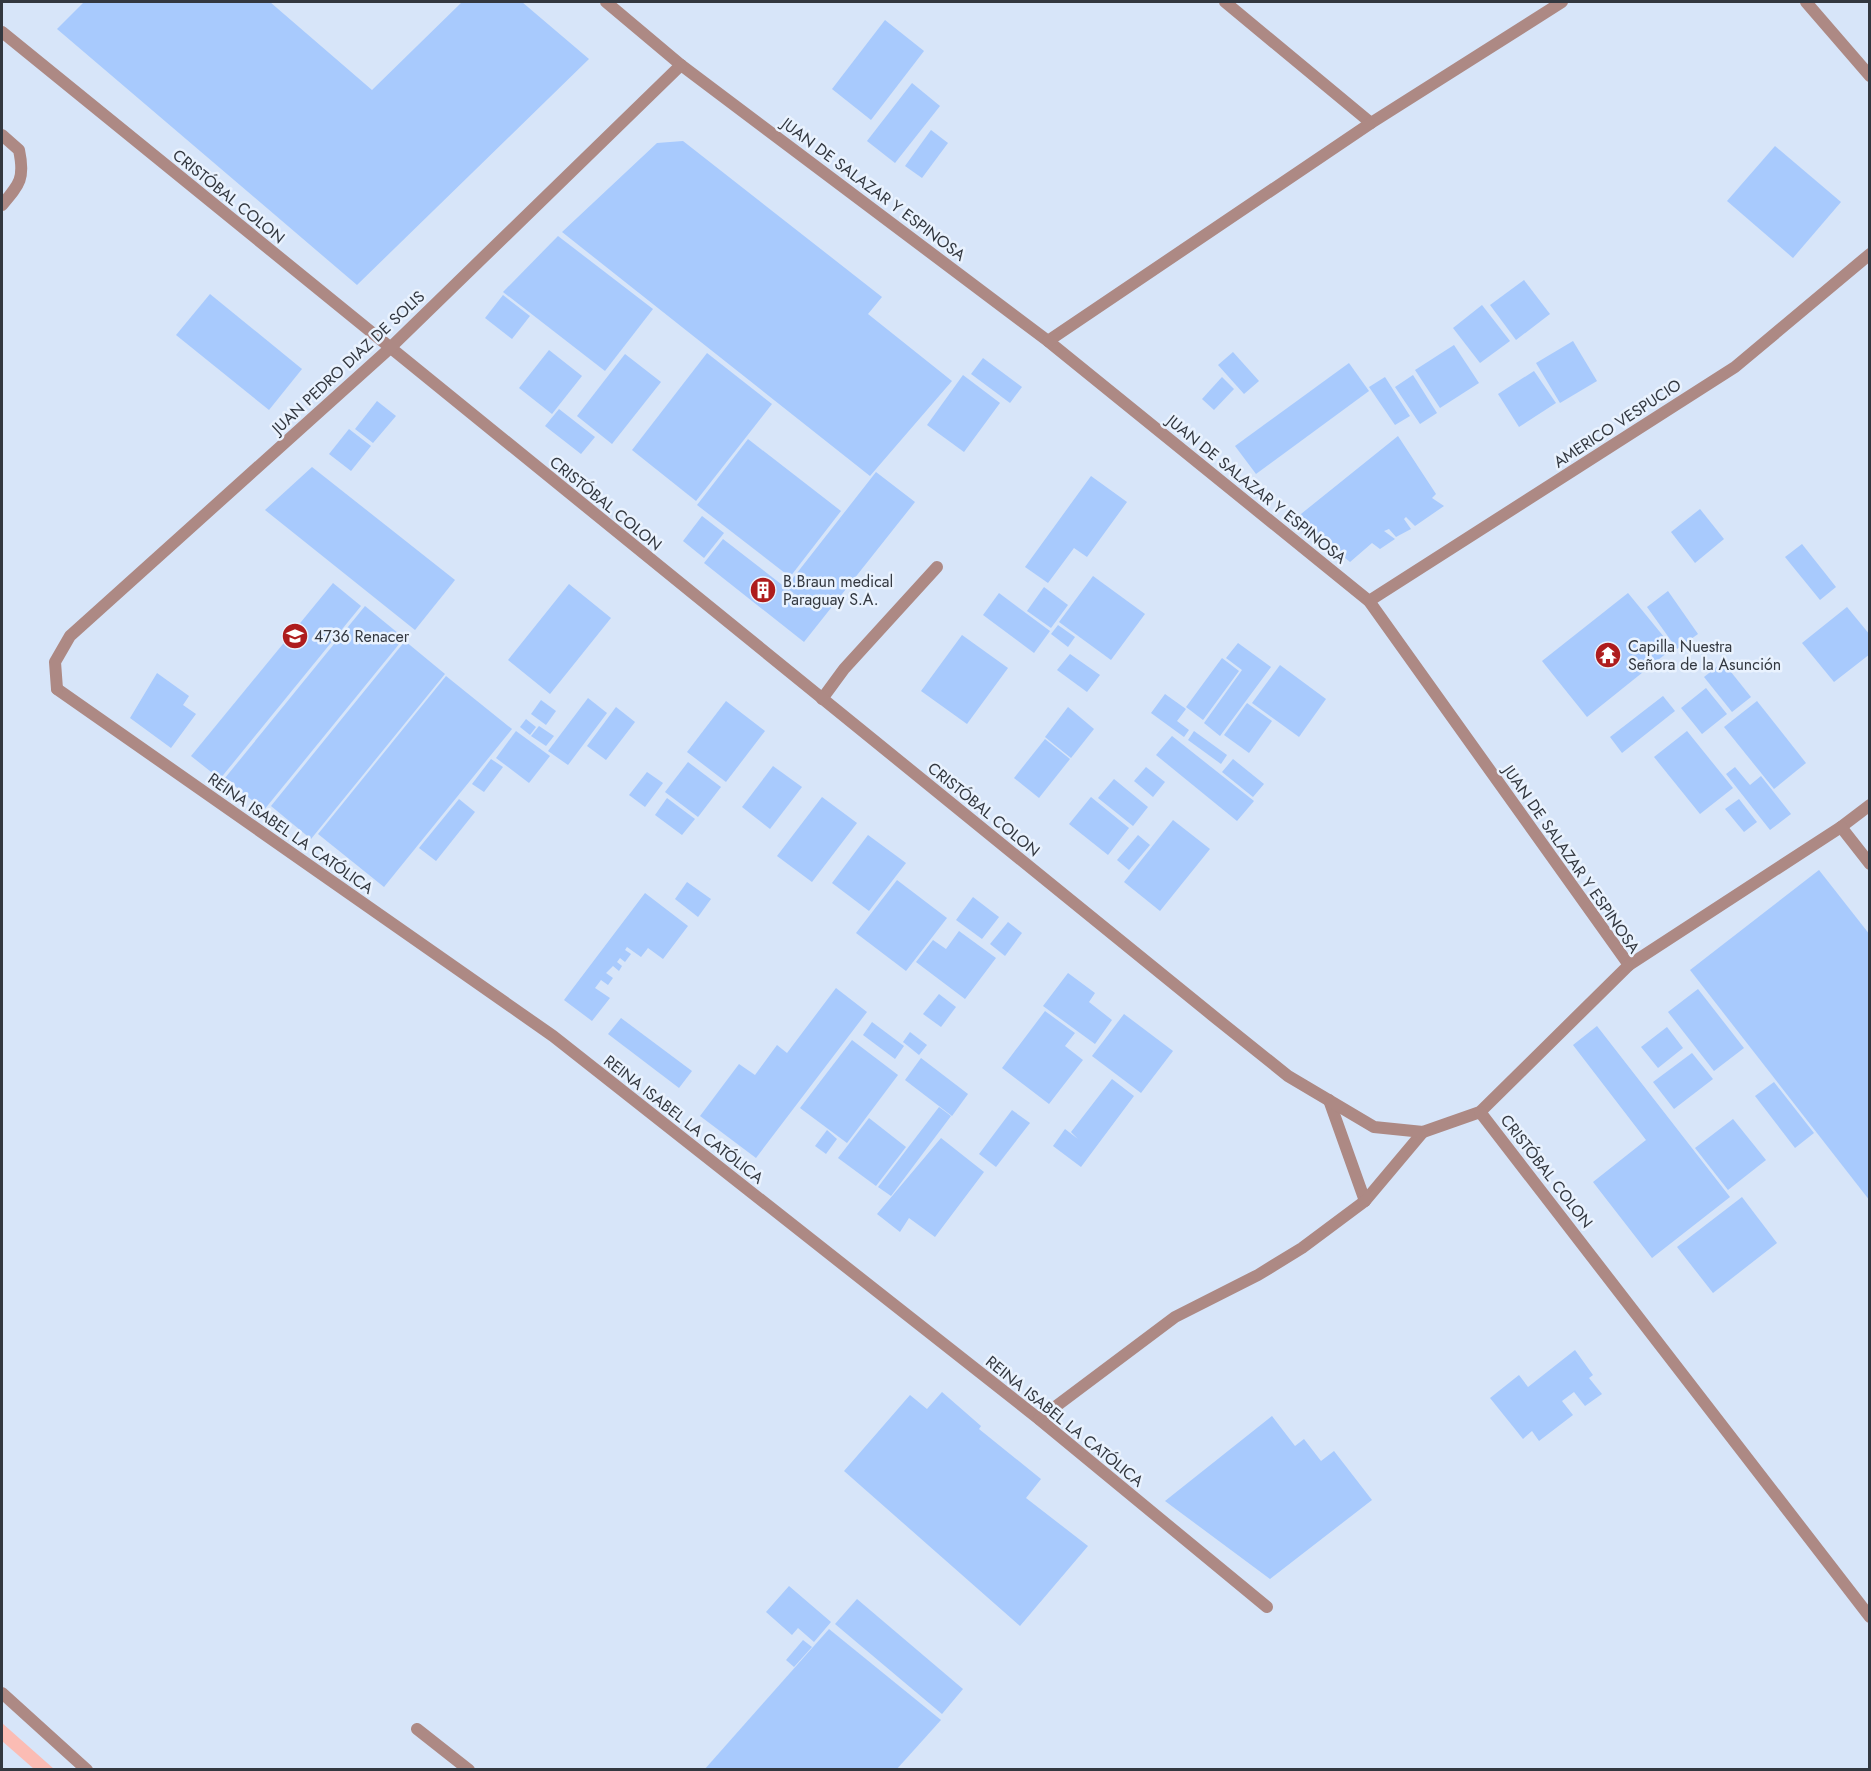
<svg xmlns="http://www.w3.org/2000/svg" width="1871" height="1771" viewBox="0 0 1871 1771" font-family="Jost,sans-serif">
<rect width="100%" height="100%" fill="#d7e5f9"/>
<path fill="#fbbcb4" d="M2 1723 54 1769H34L2 1741Z"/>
<g fill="#a8cafd">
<path d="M84 2H270L372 90 462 2H522L589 59 357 285 57 29Z"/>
<path d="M885 20 924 51 871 120 832 89Z"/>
<path d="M912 83 940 106 895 163 867 141Z"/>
<path d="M931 130 948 143 922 178 905 166Z"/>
<path d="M683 141 882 297 868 314 952 381 870 476 562 232 657 143Z"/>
<path d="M1775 146 1841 202 1793 258 1727 201Z"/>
<path d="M558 236 653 309 605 371 503 292Z"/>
<path d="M1524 280 1550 314 1516 340 1490 305Z"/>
<path d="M210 294 302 369 269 410 176 335Z"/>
<path d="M503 295 530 316 512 339 485 318Z"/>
<path d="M1482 305 1510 341 1480 363 1453 328Z"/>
<path d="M1573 341 1597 381 1560 403 1536 363Z"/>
<path d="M1454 345 1479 383 1440 408 1415 370Z"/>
<path d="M549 350 582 376 552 414 519 388Z"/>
<path d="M1233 352 1259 381 1244 394 1218 365Z"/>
<path d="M707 353 772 404 696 501 632 450Z"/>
<path d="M625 354 661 382 612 444 577 416Z"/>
<path d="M983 358 1022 387 1010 403 971 374Z"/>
<path d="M1349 363 1369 391 1256 474 1235 446Z"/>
<path d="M1534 371 1556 403 1519 427 1498 394Z"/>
<path d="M963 375 1000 403 964 452 927 425Z"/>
<path d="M1413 375 1437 413 1420 424 1395 387Z"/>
<path d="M1222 377 1234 389 1214 410 1202 399Z"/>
<path d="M1385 377 1410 416 1395 425 1369 387Z"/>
<path d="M377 401 396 416 373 443 355 429Z"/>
<path d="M559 409 595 437 581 454 545 426Z"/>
<path d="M349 429 371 446 351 471 329 454Z"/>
<path d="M1398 436 1436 494 1432 498 1444 506 1415 526 1406 517 1404 519 1411 529 1396 537 1389 529 1384 531 1395 539 1380 549 1372 543 1350 562 1296 518Z"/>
<path d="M748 439 841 511 790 577 697 505Z"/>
<path d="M312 467 455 580 415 630 265 510Z"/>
<path d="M876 472 915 502 804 642 704 563 723 539 808 605 786 587Z"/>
<path d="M1091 476 1127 502 1087 557 1074 548 1048 583 1025 567Z"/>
<path d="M1700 509 1724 539 1695 563 1671 532Z"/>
<path d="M702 516 724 533 704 558 683 541Z"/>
<path d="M1802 544 1836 587 1820 600 1785 557Z"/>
<path d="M1093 576 1145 614 1111 660 1059 622Z"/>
<path d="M333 583 361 606 220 779 191 756Z"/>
<path d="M569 584 611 618 550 694 508 660Z"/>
<path d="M1044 587 1068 605 1051 628 1027 611Z"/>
<path d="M1668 591 1698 634 1677 649 1647 607Z"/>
<path d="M999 593 1050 631 1034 653 983 615Z"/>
<path d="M1628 593 1673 648 1587 717 1542 661Z"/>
<path d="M365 606 404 638 264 810 225 778Z"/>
<path d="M1847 607 1870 635V654L1834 682 1802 643Z"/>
<path d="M1058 625 1075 637 1068 647 1051 634Z"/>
<path d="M962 635 1008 668 967 724 921 691Z"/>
<path d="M405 641 445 674 311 839 271 806Z"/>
<path d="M1238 643 1271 667 1220 736 1204 723 1242 670 1226 658Z"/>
<path d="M1070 654 1100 675 1087 692 1057 670Z"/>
<path d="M1222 658 1239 671 1203 720 1186 707Z"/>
<path d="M1723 662 1751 697 1732 712 1704 677Z"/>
<path d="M1280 665 1326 699 1299 737 1252 703Z"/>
<path d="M157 673 189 696 183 705 196 714 171 748 130 718Z"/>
<path d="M446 676 512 729 384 887 318 834Z"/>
<path d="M1706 688 1727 714 1702 734 1681 708Z"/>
<path d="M1165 694 1186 709 1177 721 1189 730 1184 737 1151 713Z"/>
<path d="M1663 696 1675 711 1622 753 1610 737Z"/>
<path d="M588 698 607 713 568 765 548 751Z"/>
<path d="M541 700 556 711 546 725 531 714Z"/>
<path d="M726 701 765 731 726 782 687 752Z"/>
<path d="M1757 701 1806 763 1774 789 1724 727Z"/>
<path d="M1247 703 1272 721 1249 753 1224 735Z"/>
<path d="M616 707 635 722 606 760 587 746Z"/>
<path d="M1068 707 1094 729 1071 758 1045 737Z"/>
<path d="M526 719 536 727 530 735 520 727Z"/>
<path d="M539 726 554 736 546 746 531 736Z"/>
<path d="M516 731 550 756 529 783 496 758Z"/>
<path d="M1194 731 1227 755 1221 764 1188 740Z"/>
<path d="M1687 731 1733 788 1700 814 1654 757Z"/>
<path d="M1172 736 1254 801 1237 821 1156 755Z"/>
<path d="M1045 739 1070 759 1039 798 1014 778Z"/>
<path d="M491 759 503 767 484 792 472 784Z"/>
<path d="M1233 759 1264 784 1253 797 1222 772Z"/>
<path d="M688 762 721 787 698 817 665 792Z"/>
<path d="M773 766 802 787 770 829 742 807Z"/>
<path d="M1146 767 1165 782 1153 797 1134 781Z"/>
<path d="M1735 767 1750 785 1761 776 1791 814 1770 830 1726 774Z"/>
<path d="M647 772 663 783 645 807 629 795Z"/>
<path d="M1114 779 1148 807 1133 826 1098 798Z"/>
<path d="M822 797 857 823 812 882 777 856Z"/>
<path d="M1091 797 1129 828 1108 855 1069 824Z"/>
<path d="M667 798 695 819 682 835 655 815Z"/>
<path d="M459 799 475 812 436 861 419 848Z"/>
<path d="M1739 799 1757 822 1744 832 1725 809Z"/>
<path d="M1173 820 1210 849 1160 911 1124 882Z"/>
<path d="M868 835 906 863 869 911 832 883Z"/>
<path d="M1138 835 1150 845 1129 870 1117 860Z"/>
<path d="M1819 870 1870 935V1201L1690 970Z"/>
<path d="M897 880 947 918 906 971 856 933Z"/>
<path d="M687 882 711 899 698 917 675 899Z"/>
<path d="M645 893 688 926 663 959 648 948 641 957 627 947 625 950 631 954 625 962 620 958 617 962 622 966 619 971 613 966 606 973 613 978 608 985 601 980 595 988 610 998 592 1021 564 1000Z"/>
<path d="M973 897 999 917 982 939 956 920Z"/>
<path d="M1008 922 1022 933 1005 956 990 944Z"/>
<path d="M959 931 996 958 965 999 916 962 933 940 946 949Z"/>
<path d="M1068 973 1095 993 1089 1002 1112 1020 1095 1044 1043 1006Z"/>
<path d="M836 988 867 1012 756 1158 700 1116 739 1064 755 1075 777 1045 787 1053Z"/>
<path d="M1698 989 1744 1048 1714 1071 1668 1012Z"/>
<path d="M939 994 956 1007 941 1027 923 1014Z"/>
<path d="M1045 1011 1075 1033 1065 1046 1083 1060 1049 1104 1002 1068Z"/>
<path d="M1124 1014 1173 1051 1141 1093 1092 1056Z"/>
<path d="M621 1018 692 1071 679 1088 608 1034Z"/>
<path d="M872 1022 904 1046 895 1059 863 1035Z"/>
<path d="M1597 1026 1730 1197 1652 1258 1593 1182 1646 1140 1573 1045Z"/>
<path d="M1667 1027 1683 1048 1658 1068 1641 1047Z"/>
<path d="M910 1032 927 1045 919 1055 903 1042Z"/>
<path d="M852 1040 898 1075 847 1143 800 1108Z"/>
<path d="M1692 1053 1713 1079 1674 1109 1653 1082Z"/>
<path d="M921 1058 968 1094 952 1116 905 1080Z"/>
<path d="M1112 1079 1134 1096 1081 1167 1053 1146 1065 1129 1078 1139 1071 1132Z"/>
<path d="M1774 1082 1814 1133 1795 1148 1755 1096Z"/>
<path d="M939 1107 951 1116 891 1196 878 1187Z"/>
<path d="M1012 1110 1030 1123 996 1167 979 1154Z"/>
<path d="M869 1118 906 1147 876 1186 838 1158Z"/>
<path d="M1733 1119 1766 1160 1728 1190 1695 1148Z"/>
<path d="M827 1130 837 1139 826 1154 815 1146Z"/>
<path d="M941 1138 984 1172 935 1237 909 1218 900 1232 877 1214Z"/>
<path d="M1742 1197 1777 1243 1713 1293 1677 1247Z"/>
<path d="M1575 1350 1593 1375 1589 1378 1602 1394 1585 1406 1574 1392 1562 1401 1573 1415 1539 1441 1532 1431 1523 1439 1490 1398 1519 1375 1528 1387Z"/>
<path d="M942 1392 981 1426 979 1429 1041 1479 1026 1498 1088 1546 1020 1626 844 1471 910 1395 927 1409Z"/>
<path d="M1272 1416 1295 1446 1304 1439 1321 1461 1334 1451 1372 1500 1270 1579 1165 1501Z"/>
<path d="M789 1586 831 1622 814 1642 798 1628 792 1635 766 1612Z"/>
<path d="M857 1599 963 1689 942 1714 835 1624Z"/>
<path d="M829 1629 941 1720 896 1770H704Z"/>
<path d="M803 1640 812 1647 794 1667 786 1660Z"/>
</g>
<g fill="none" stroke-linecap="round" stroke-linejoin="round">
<g stroke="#ad8984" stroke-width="12">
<path d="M1225 2 1371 123"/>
<path d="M2 135 19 150C25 178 20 184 2 205"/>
<path d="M57 689 553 1036 1039 1419 1267 1607"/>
<path d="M822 699 844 669 937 567"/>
<path d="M1329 1100 1365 1201"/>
<path d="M1039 1419 1175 1317 1258 1275 1302 1248 1365 1201 1423 1132"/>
<path d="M417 1729 469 1770"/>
</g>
<g stroke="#ad8984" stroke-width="12">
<path d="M606 2 681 65 1048 341 1369 601 1629 965"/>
<path d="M1806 2 1870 76"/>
<path d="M2 32 1212 1015 1288 1076 1374 1127 1423 1132 1480 1112 1629 965 1841 827 1870 805"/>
<path d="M1048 341 1371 123 1562 2"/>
<path d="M1369 601 1735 367 1870 254"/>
<path d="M57 689 55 662 70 636 389 349 681 65"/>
<path d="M1841 827 1870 864"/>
<path d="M1480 1112 1870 1617"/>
<path d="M2 1693 87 1770"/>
</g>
</g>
<defs>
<symbol id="building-disc" viewBox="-11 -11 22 22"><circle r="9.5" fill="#ae1c1d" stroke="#e9f2fe"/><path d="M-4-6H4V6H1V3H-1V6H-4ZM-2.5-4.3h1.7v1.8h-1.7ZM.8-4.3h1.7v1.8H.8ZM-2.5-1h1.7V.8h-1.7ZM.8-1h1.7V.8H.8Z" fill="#fff"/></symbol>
<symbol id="school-disc" viewBox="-11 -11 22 22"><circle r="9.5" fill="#ae1c1d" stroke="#e9f2fe"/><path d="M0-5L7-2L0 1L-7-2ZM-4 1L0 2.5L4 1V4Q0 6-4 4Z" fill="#fff"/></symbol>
<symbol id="temple-disc" viewBox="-11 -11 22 22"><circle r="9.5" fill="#ae1c1d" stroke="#e9f2fe"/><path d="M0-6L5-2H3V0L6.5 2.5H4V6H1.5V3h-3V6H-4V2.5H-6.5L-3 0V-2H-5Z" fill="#fff"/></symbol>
</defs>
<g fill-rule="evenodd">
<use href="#building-disc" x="748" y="575" width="30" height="30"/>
<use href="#school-disc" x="280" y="621" width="30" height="30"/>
<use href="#temple-disc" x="1593" y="640" width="30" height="30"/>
</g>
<g text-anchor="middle" stroke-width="5" stroke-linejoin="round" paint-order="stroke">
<g font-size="16" fill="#333840" stroke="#e9f2fe">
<text transform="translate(874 189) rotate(37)" y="6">JUAN DE SALAZAR Y ESPINOSA</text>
<text transform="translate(229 196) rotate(39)" y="6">CRISTÓBAL COLON</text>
<text transform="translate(348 362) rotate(-43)" y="6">JUAN PEDRO DIAZ DE SOLIS</text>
<text transform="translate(1617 423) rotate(-33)" y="6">AMERICO VESPUCIO</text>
<text transform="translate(1257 489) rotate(39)" y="6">JUAN DE SALAZAR Y ESPINOSA</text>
<text transform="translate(606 503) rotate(39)" y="6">CRISTÓBAL COLON</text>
<text transform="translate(984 809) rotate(39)" y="6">CRISTÓBAL COLON</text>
<text transform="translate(291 833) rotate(35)" y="6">REINA ISABEL LA CATÓLICA</text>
<text transform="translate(1572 859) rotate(55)" y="6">JUAN DE SALAZAR Y ESPINOSA</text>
<text transform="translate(684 1119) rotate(38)" y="6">REINA ISABEL LA CATÓLICA</text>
<text transform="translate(1547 1171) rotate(52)" y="6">CRISTÓBAL COLON</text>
<text transform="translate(1065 1421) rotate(39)" y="6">REINA ISABEL LA CATÓLICA</text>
</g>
<g font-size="16" fill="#333840" stroke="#e9f2fe" text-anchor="start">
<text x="783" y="587">B.Braun medical<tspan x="783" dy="18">Paraguay S.A.</tspan></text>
<text x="314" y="642">4736 Renacer</text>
<text x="1628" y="652">Capilla Nuestra<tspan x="1628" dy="18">Señora de la Asunción</tspan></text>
</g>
</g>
<rect width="1871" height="1771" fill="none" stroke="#333840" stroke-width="6"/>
</svg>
